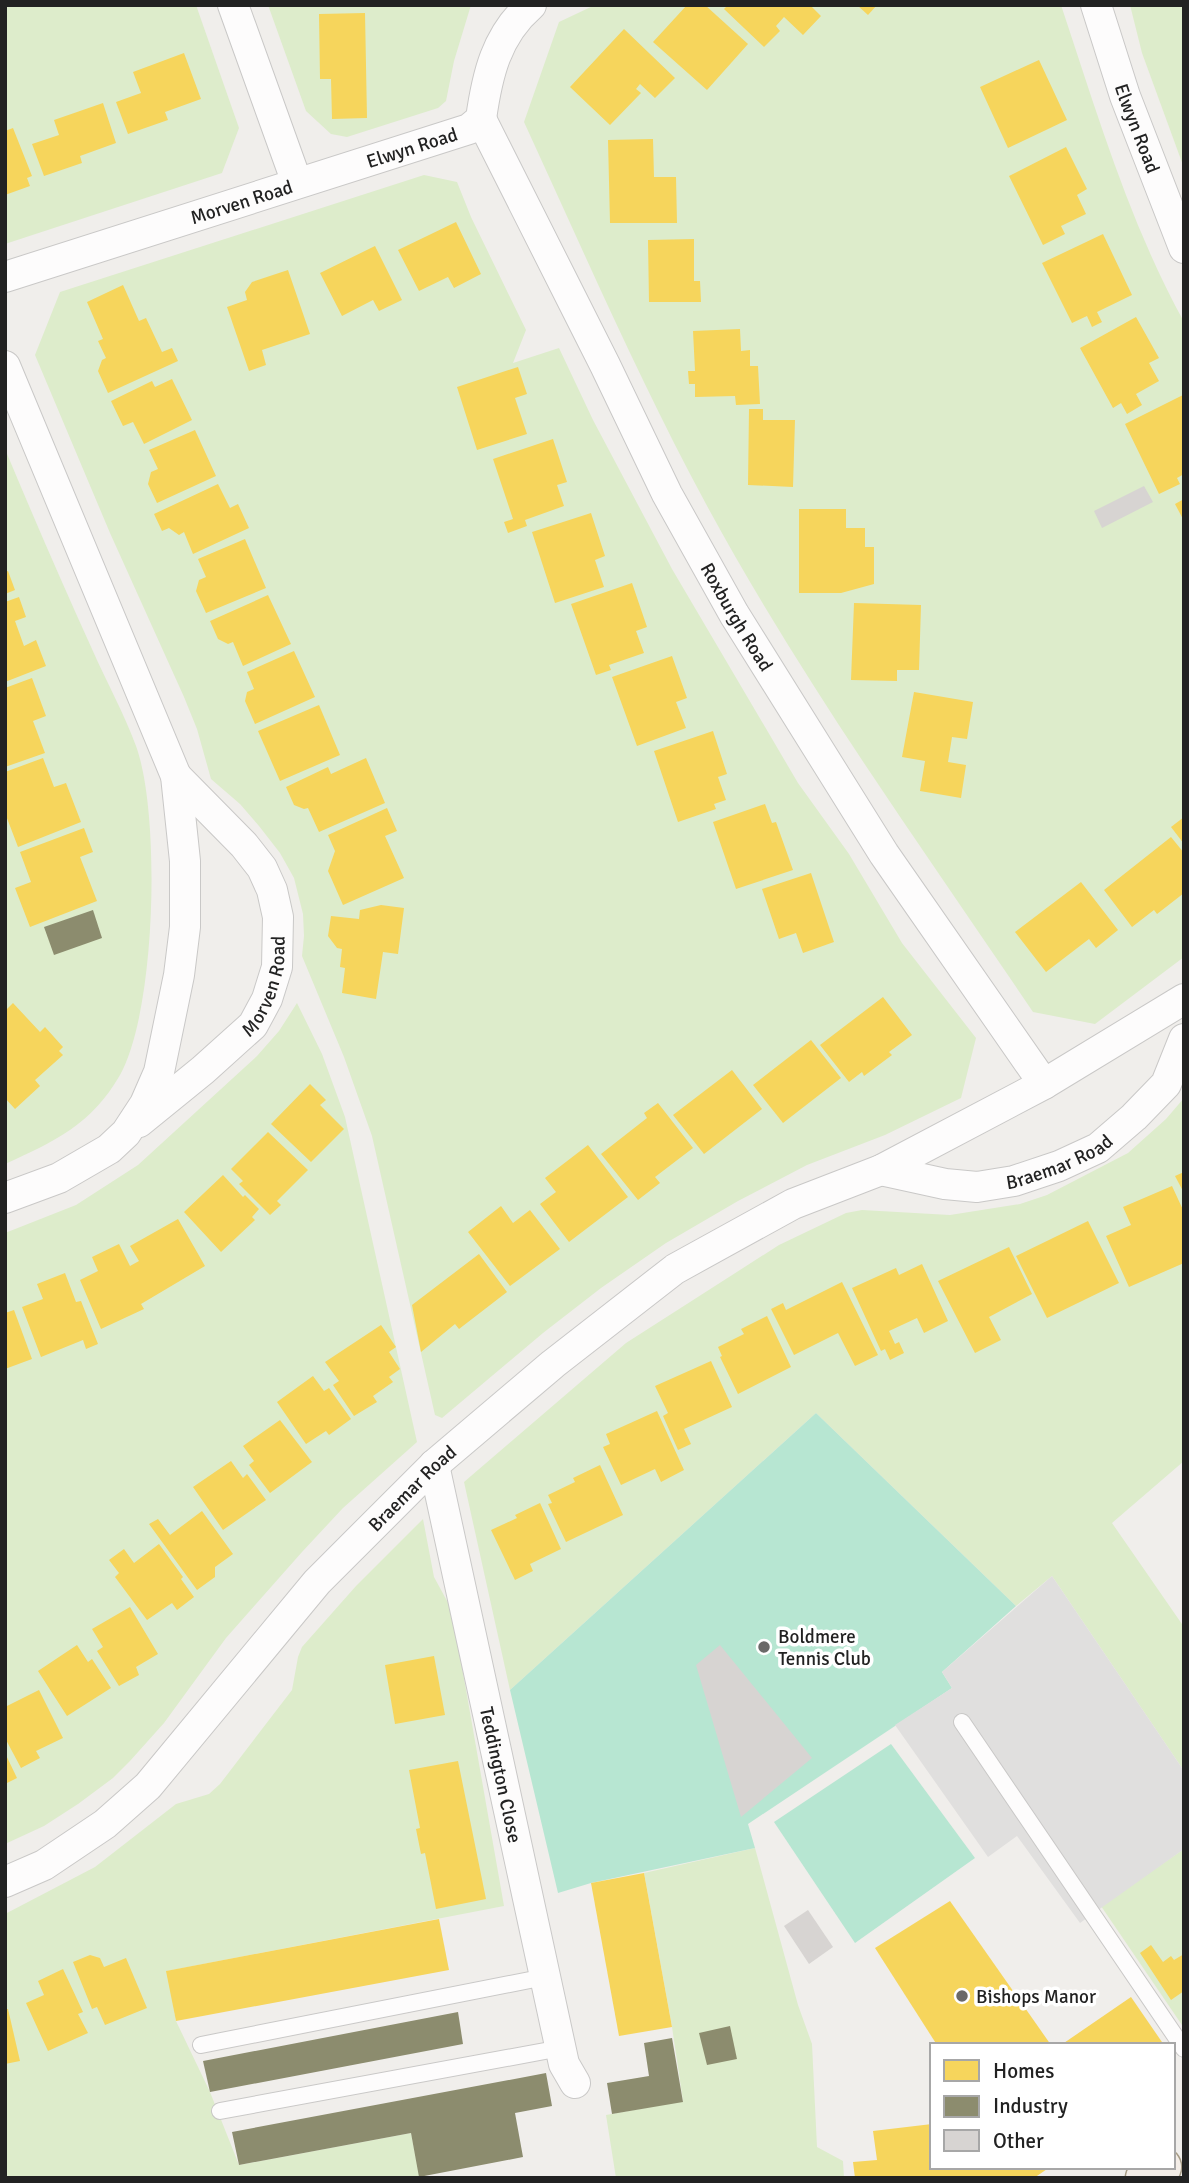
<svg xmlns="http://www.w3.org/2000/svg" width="1189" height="2183" viewBox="0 0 1189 2183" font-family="Signika,sans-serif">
<rect width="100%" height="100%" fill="#f0eeeb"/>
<g fill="#ddeccb">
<path d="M5 5H196L239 128 222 173 5 244Z"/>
<path d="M268 5H471L454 61 446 101 438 108 347 137 331 134 306 111Z"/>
<path d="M595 5H1061C1097 113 1129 222 1184 322V957L1095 1024 1033 1012C921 846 801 680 706 504 639 380 583 250 524 122L559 22Z"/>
<path d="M1130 5H1184V168L1142 53Z"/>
<path d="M424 175 457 182 471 217 526 330 513 363 559 348 593 420 672 569 798 783 849 854 902 943 976 1038 961 1098 885 1135 807 1165 738 1201 666 1243 601 1288 543 1333 442 1418 435 1415 372 1136 344 1057 302 956 304 936 303 914 294 878 280 853 259 826 240 804 211 779 197 729 184 697 110 533 35 355 60 292Z"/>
<path d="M5 449C33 516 62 583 92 649 106 681 124 713 136 746 161 815 156 1011 120 1075 92 1124 54 1142 5 1164Z"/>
<path d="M297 1003 322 1054 345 1117 417 1442 343 1508 302 1552 226 1638 164 1723 130 1761 113 1778 78 1804 44 1826 5 1844V1233L76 1205 138 1165 257 1056 279 1031Z"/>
<path d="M1184 1098V1461L1112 1523 1184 1627V1771L1052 1576 1016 1606 816 1413 510 1690 464 1482 626 1343 779 1245 846 1213 862 1210 950 1215 1020 1204 1047 1195 1128 1153 1166 1119Z"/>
<path d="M423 1519 434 1577 452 1610 504 1906 167 1971 176 2021 210 2092 239 2165 411 2133 420 2178H5V1914L95 1867 176 1804 209 1794 220 1784 292 1690 298 1657 302 1647 356 1586Z"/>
<path d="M755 1848 798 2005 812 2044 817 2147 843 2161 844 2178H616L606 2115 683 2101 672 2027 644 1873Z"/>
<path d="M1184 1849V2028L1101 1906Z"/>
</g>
<g fill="#b7e6d2">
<path d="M816 1413 1016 1606 942 1672 952 1688 748 1824 755 1848 591 1883 558 1893 510 1690Z"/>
<path d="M891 1744 975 1858 855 1943 774 1822Z"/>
</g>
<path fill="#e0dfde" d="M1052 1576 1184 1771V1849L1080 1923 1017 1836 988 1857 895 1725 952 1688 942 1672Z"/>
<g fill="#f6d55c">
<path d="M687 5H705L748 44 707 90 653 42Z"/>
<path d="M728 5H810L821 16 803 35 784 17 776 26 780 31 764 47 724 9Z"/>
<path d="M857 5H877L868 15Z"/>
<path d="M365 13 367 118 332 119 331 79H320L319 14Z"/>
<path d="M624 29 675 78 655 98 640 84 636 89 641 93 610 125 570 87Z"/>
<path d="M184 53 201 99 165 112 168 120 128 134 116 102 141 93 133 72Z"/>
<path d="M1039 60 1067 120 1008 148 980 87Z"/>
<path d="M103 103 116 143 80 156 82 163 44 176 32 144 59 135 54 120Z"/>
<path d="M13 128 32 176 27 178 30 186 5 195V131Z"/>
<path d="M653 139 654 177H676L677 223H610L608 140Z"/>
<path d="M1066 147 1087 189 1077 195 1086 214 1061 226 1065 234 1043 245 1009 176Z"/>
<path d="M456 222 481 274 454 288 448 277 419 291 398 250Z"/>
<path d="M1103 234 1132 295 1097 312 1102 322 1092 327 1087 316 1072 323 1042 263Z"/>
<path d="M694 239V281H700L701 302H649L648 240Z"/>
<path d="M375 246 402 300 379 311 373 300 342 316 320 273Z"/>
<path d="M288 270 310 334 262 350 266 365 249 371 227 307 247 300 245 292 252 282Z"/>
<path d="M123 285 139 321 146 318 162 352 172 348 178 361 108 393 98 371 102 360 106 358 98 341 103 339 87 302Z"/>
<path d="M1136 317 1159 358 1149 363 1159 381 1136 394 1142 405 1127 414 1121 403 1113 408 1080 348Z"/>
<path d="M740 329 741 351 750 350V366H758L760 404 736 405 735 396 695 397V384H689L688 371H695L693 331Z"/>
<path d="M518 367 527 394 515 398 527 434 477 450 457 387Z"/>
<path d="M172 379 192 420 144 444 133 422 123 426 111 401 152 381 155 387Z"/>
<path d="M1183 395 1184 474 1177 478 1180 484 1159 494 1125 424Z"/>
<path d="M749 409H763V420H795L793 487 748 485Z"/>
<path d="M195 430 216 476 157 503 148 484 151 472 158 469 149 450Z"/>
<path d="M553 439 567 482 557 485 564 506 525 520 527 526 508 533 504 522 513 519 493 459Z"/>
<path d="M218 484 230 508 238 504 249 528 193 554 184 532 179 535 169 528 162 531 154 514Z"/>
<path d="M1184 499V521L1175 504Z"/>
<path d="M799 509H846V528H865V547H874V584L841 593H799Z"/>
<path d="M591 513 605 556 595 560 604 587 555 603 532 532Z"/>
<path d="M245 539 266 588 206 613 196 591 199 580 206 577 198 559Z"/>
<path d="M8 571 15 590 5 594V572Z"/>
<path d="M632 583 647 627 636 631 644 653 609 665 611 670 596 675 571 604Z"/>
<path d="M268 595 291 644 243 666 233 642 228 644 218 639 210 621Z"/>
<path d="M19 597 26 617 15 621 24 646 36 640 46 666 5 682V602Z"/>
<path d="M854 603 921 605 919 670H897V681L851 680Z"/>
<path d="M294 651 315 697 255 724 245 701 247 692 254 689 247 672Z"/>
<path d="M672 656 687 698 676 702 686 728 637 746 612 677Z"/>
<path d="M32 678 46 716 33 721 45 753 5 767V688Z"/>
<path d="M914 692 973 702 967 739 952 737 948 762 966 765 961 798 920 791 925 761 902 757Z"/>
<path d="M319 705 340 755 280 781 258 731Z"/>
<path d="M713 731 727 774 718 777 726 800 714 804 716 809 678 822 654 751Z"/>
<path d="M43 758 54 787 66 783 81 822 18 847 5 813V772Z"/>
<path d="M366 758 385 803 319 832 308 808 304 809 294 805 286 787 328 767 331 774Z"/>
<path d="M765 804 772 823 776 822 793 870 736 889 713 822Z"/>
<path d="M387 808 397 831 385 836 404 878 343 905 328 871 335 851 328 835Z"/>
<path d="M1184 817V844L1171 827Z"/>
<path d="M84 828 93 852 80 857 97 901 30 927 15 888 31 882 20 852Z"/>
<path d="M1171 837 1184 853V893L1157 914 1154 910 1132 927 1104 890Z"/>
<path d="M811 873 834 942 803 953 796 933 779 939 762 889Z"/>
<path d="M1081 882 1118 930 1096 948 1089 939 1046 972 1015 932Z"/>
<path d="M381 905 404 908 398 954 383 952 376 999 342 993 345 968 340 967 342 949 337 948 328 936 331 916 359 919 360 910Z"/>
<path d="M883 997 912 1035 889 1052 892 1055 864 1076 862 1072 849 1082 820 1045Z"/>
<path d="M13 1003 40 1032 45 1027 63 1047 59 1051 63 1055 35 1080 40 1086 15 1109 5 1098V1011Z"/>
<path d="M811 1040 841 1078 783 1123 753 1085Z"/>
<path d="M732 1070 762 1109 704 1154 673 1115Z"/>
<path d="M310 1084 326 1100 320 1105 344 1129 311 1162 271 1124Z"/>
<path d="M658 1103 693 1148 655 1177 660 1183 638 1200 601 1154 647 1118 644 1113Z"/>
<path d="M268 1132 308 1170 277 1201 281 1205 270 1215 239 1184 243 1181 231 1169Z"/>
<path d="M588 1145 628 1197 569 1242 540 1204 556 1192 545 1178Z"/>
<path d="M1184 1172V1193L1175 1176Z"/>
<path d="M223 1175 243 1197 245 1195 259 1209 252 1217 255 1220 221 1252 184 1212Z"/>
<path d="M1172 1186 1184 1212V1263L1129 1287 1106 1236 1131 1225 1123 1207Z"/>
<path d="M501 1206 513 1223 530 1210 560 1249 510 1286 468 1232Z"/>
<path d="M178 1219 205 1266 141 1304 144 1309 101 1329 80 1280 98 1271 92 1257 119 1244 130 1266 139 1261 130 1246Z"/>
<path d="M1088 1221 1119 1283 1047 1318 1016 1256Z"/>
<path d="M1009 1247 1032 1294 989 1317 1001 1340 975 1353 938 1281Z"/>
<path d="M479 1254 507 1292 459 1329 455 1324 421 1352 412 1305Z"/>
<path d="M922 1264 948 1321 924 1333 917 1318 889 1331 895 1344 899 1342 904 1353 890 1360 885 1349 881 1351 852 1288 896 1268 899 1275Z"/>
<path d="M65 1273 76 1302 81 1301 98 1344 86 1349 83 1340 41 1357 22 1307 43 1299 37 1284Z"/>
<path d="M842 1282 878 1355 855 1366 838 1333 794 1355 771 1309 783 1303 786 1310Z"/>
<path d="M14 1310 32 1359 5 1369V1313Z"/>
<path d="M767 1316 791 1367 738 1394 720 1357 722 1356 718 1347 744 1334 741 1329Z"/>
<path d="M381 1325 396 1347 389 1352 400 1369 389 1377 393 1382 373 1396 377 1402 354 1416 333 1385 339 1381 325 1362Z"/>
<path d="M711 1361 732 1407 684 1429 691 1444 678 1450 663 1416 668 1413 655 1386Z"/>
<path d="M313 1376 324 1391 329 1388 351 1419 329 1435 326 1431 306 1444 277 1402Z"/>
<path d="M657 1411 684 1470 661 1482 655 1469 621 1485 603 1447 610 1444 606 1434Z"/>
<path d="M280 1420 312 1462 270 1493 249 1465 254 1461 243 1446Z"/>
<path d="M231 1461 243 1478 247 1474 266 1500 223 1530 193 1487Z"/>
<path d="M600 1465 623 1515 566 1542 548 1504 552 1503 548 1495 575 1482 573 1478Z"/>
<path d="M540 1503 561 1549 530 1564 533 1571 515 1580 491 1530 517 1518 515 1515Z"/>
<path d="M202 1511 233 1554 215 1567V1577L197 1590 149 1524 158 1519 170 1535Z"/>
<path d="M159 1544 183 1577 181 1579 194 1597 177 1610 172 1603 147 1620 115 1577 119 1573 109 1560 124 1549 134 1563Z"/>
<path d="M130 1607 158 1654 136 1667 139 1675 119 1686 97 1651 103 1647 92 1629Z"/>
<path d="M77 1645 88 1662 92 1659 111 1688 67 1716 38 1671Z"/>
<path d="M434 1656 445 1715 395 1724 385 1665Z"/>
<path d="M39 1690 63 1738 36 1751 40 1758 21 1768 5 1738 7 1726 5 1707Z"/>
<path d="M5 1753 17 1778 5 1784Z"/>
<path d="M458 1761 486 1899 436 1909 425 1853 421 1854 416 1829 420 1828 409 1770Z"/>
<path d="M644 1873 672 2027 619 2036 591 1883Z"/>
<path d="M950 1901 1051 2045H937L875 1948Z"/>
<path d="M439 1919 449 1970 176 2021 166 1971Z"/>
<path d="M1151 1945 1163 1962 1171 1956 1174 1960 1184 1954V1991L1171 2000 1140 1953Z"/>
<path d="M90 1955 100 1958 104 1967 126 1958 147 2008 105 2025 97 2007 92 2009 73 1962Z"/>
<path d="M63 1969 83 2012 78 2014 88 2033 48 2051 26 2003 44 1995 38 1981Z"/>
<path d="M1131 1997 1164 2045H1061Z"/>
<path d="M5 2009H8L20 2061 5 2064Z"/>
<path d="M932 2124V2167H1050L1034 2178H855L853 2162 877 2160 873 2131Z"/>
</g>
<g fill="#8c8c6e">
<path d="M93 910 102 938 54 955 44 927Z"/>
<path d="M458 2012 463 2044 210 2092 203 2061Z"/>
<path d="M730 2026 737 2059 707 2065 699 2033Z"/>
<path d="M672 2038 683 2102 612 2114 607 2083 649 2076 644 2043Z"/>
<path d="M546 2073 552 2106 515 2113 523 2157 419 2177 411 2133 239 2165 232 2132Z"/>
</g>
<g fill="#d7d4d2">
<path d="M1144 486 1153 502 1102 528 1094 511Z"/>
<path d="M720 1645 812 1758 741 1817 696 1665Z"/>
<path d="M808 1910 833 1947 809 1964 784 1926Z"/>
</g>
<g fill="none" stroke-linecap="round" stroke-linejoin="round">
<defs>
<g id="service">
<path d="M962 1722 1184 2049"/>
<path d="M201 2045 545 1977"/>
<path d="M220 2111 561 2048"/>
</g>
<g id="minor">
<path d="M233 5 297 183"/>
<path id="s1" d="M1096 5 1125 96 1184 248"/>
<path id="s2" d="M481 119 605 365 667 494 734 614 884 854 1044 1084"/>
<path id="s3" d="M5 277 469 129 481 119C487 76 496 35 531 5"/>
<path d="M5 366 176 776 185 861V927L179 975 159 1072 145 1104 126 1133 109 1149 59 1178 5 1198"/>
<path id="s4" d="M139 1122 203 1070 253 1025 267 999 277 967 278 917 272 890 262 868 244 845 176 776"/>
<path id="s5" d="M881 1170 945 1184 977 1187 1014 1181 1059 1166 1098 1148 1134 1117 1166 1084 1184 1039"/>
<path id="s6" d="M434 1465 564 2064 575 2083"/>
<path id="s7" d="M5 1882 44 1865 105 1824 148 1786 317 1582 434 1465 553 1364 675 1269 793 1204 881 1170 1044 1084 1184 999"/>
</g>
<path id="primary" d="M1145 2178 1162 2167"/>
</defs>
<use href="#service" stroke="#c9c8c7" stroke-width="18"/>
<use href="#minor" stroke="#c9c8c7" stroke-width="32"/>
<use href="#primary" stroke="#a79c86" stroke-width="41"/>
<use href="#service" stroke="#fdfcfc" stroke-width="16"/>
<use href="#minor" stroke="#fdfcfc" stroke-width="30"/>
<use href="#primary" stroke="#f3ede7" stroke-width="38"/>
</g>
<g fill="#6a6968" stroke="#fff" stroke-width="2.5">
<circle cx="764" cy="1647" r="7"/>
<circle cx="962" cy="1996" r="7"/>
</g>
<g text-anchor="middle" stroke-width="7" stroke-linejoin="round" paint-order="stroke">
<g font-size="19" fill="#222" stroke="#fff">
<text dy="7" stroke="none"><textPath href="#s1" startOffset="130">Elwyn Road</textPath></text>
<text dy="7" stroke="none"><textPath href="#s3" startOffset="427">Elwyn Road</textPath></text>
<text dy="7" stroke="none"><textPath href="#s3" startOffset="248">Morven Road</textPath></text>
<text dy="7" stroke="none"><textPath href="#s2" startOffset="560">Roxburgh Road</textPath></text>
<text dy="7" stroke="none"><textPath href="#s4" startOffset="191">Morven Road</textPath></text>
<text dy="7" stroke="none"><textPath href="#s5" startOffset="184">Braemar Road</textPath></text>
<text dy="7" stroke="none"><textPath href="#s7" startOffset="572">Braemar Road</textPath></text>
<text dy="7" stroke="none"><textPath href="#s6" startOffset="317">Teddington Close</textPath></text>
</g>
<g font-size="19" fill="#222" stroke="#fff" text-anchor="start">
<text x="778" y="1643">Boldmere<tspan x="778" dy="22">Tennis Club</tspan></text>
<text x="976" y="2003">Bishops Manor</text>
</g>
</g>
<rect width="1189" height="2183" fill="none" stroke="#222222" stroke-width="14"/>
<rect x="930" y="2043" width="245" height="126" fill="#ffffff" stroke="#a7a7a7" stroke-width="2"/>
<rect x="944" y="2060" width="35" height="21" fill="#f6d55c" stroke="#a7a7a7" stroke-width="2"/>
<text x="993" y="2078" font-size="21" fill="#222222">Homes</text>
<rect x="944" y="2096" width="35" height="21" fill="#8c8c6e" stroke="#a7a7a7" stroke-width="2"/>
<text x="993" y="2113" font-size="21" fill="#222222">Industry</text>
<rect x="944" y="2130" width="35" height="21" fill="#d7d4d2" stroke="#a7a7a7" stroke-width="2"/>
<text x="993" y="2148" font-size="21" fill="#222222">Other</text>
</svg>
